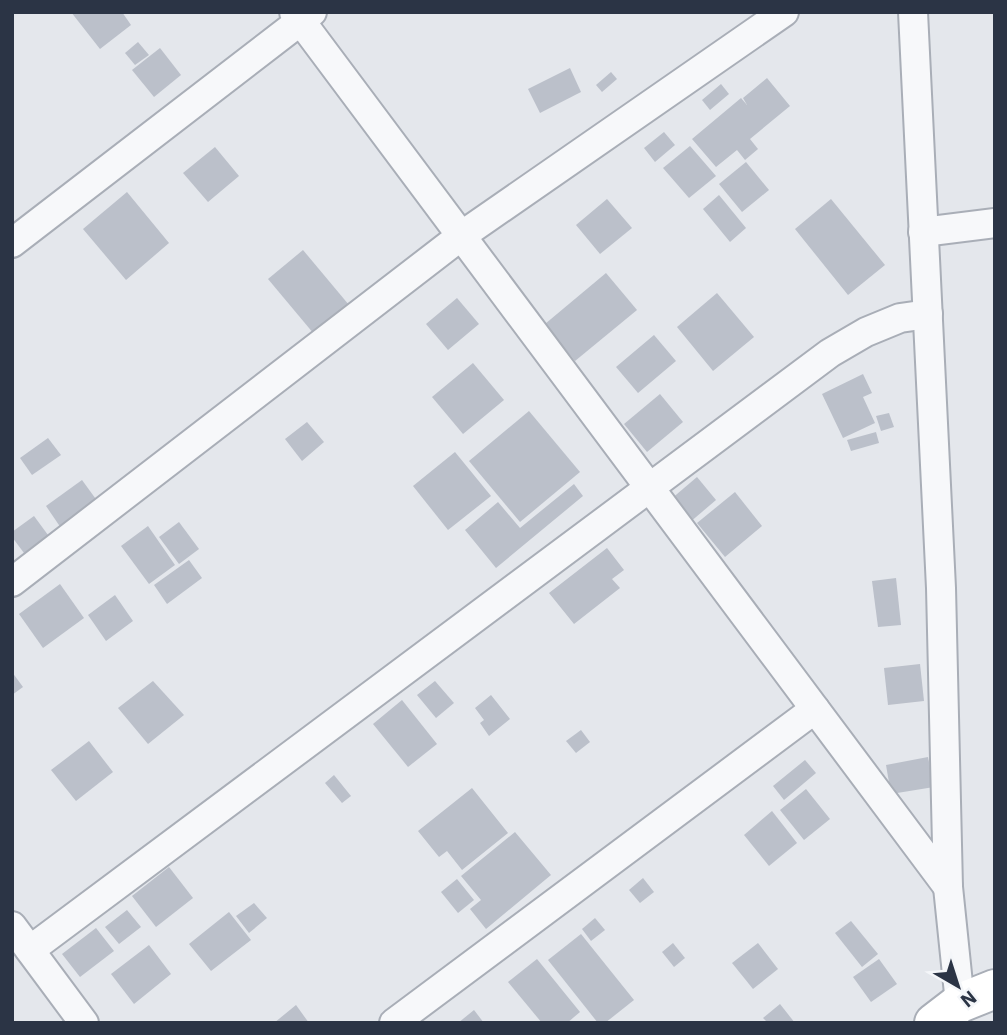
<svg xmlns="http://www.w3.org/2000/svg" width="1007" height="1035" viewBox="0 0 1007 1035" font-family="'IBM Plex Sans',sans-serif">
<rect width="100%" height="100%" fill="#e4e7ec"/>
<g fill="#bbc0ca">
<path d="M71 12H122L131 25 100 49Z"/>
<path d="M138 42 149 55 135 65 125 53Z"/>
<path d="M160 48 181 75 154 97 132 70Z"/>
<path d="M570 68 581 92 540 113 528 89Z"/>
<path d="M611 72 617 79 602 92 596 85Z"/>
<path d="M767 78 790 106 750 139 758 149 745 160 737 150 716 167 692 139 741 98 747 105 743 98Z"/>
<path d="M721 84 729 94 710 110 702 100Z"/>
<path d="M664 132 675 145 655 162 644 148Z"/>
<path d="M690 146 716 176 689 198 663 168Z"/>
<path d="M215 147 239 176 208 202 183 173Z"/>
<path d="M746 162 769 190 742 212 719 184Z"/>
<path d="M127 192 169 243 126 280 83 229Z"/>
<path d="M719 195 746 228 730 242 703 209Z"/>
<path d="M607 199 632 228 600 254 576 225Z"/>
<path d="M831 199 885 265 848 295 795 229Z"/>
<path d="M303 250 349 305 314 334 268 279Z"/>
<path d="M606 273 637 310 575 361 545 324Z"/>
<path d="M717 293 754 337 713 371 677 327Z"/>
<path d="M457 298 479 324 448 350 426 324Z"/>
<path d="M654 335 676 361 638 393 616 367Z"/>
<path d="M473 363 504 400 463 434 432 397Z"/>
<path d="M863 374 872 393 863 397 875 423 843 438 822 394Z"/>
<path d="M660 394 683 422 647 452 624 424Z"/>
<path d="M529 411 580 472 520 522 469 461Z"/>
<path d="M889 413 894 427 881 431 876 416Z"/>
<path d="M307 422 324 442 302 461 285 439Z"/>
<path d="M876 432 879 443 851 451 847 440Z"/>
<path d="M48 438 61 455 32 475 20 458Z"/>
<path d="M455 452 491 496 448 530 413 486Z"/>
<path d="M697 477 716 500 689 523 670 500Z"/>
<path d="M82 480 98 502 61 528 46 506Z"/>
<path d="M574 484 583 496 496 568 465 530 498 502 520 528Z"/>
<path d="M735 492 762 526 725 557 697 523Z"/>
<path d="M34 516 48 535 24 553 12 537V532Z"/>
<path d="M179 522 199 549 179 564 159 537Z"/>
<path d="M148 526 175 565 149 584 121 546Z"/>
<path d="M607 548 624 570 612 579 620 588 574 624 549 593Z"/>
<path d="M189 560 202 578 167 604 154 585Z"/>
<path d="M896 578 901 625 878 627 872 581Z"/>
<path d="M60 584 84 618 43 648 19 614Z"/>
<path d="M115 595 133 621 106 641 88 615Z"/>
<path d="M920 664 924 701 888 705 884 668Z"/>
<path d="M12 672 23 687 12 695Z"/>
<path d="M153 681 184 715 148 744 118 708Z"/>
<path d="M435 681 454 703 436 718 417 695Z"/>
<path d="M491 695 510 719 489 736 480 723 484 720 475 708Z"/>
<path d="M402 700 437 744 408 767 373 724Z"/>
<path d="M581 730 590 742 576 753 566 741Z"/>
<path d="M89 741 113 772 76 801 51 770Z"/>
<path d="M928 757 934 787 891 794 886 765Z"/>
<path d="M805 760 816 773 784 800 773 786Z"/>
<path d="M334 775 351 796 342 803 325 783Z"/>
<path d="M472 788 508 833 462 870 447 851 439 857 418 831Z"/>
<path d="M806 789 830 819 804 840 780 810Z"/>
<path d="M772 811 797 843 769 866 744 835Z"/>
<path d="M515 832 551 875 486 929 470 909 481 900 461 876Z"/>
<path d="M169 867 193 898 156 927 132 896Z"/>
<path d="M643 878 654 892 640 903 629 890Z"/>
<path d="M457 879 474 900 458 913 441 892Z"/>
<path d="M254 903 267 918 249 933 236 916Z"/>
<path d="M127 910 141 927 119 944 105 927Z"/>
<path d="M229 912 251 940 211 971 189 944Z"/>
<path d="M595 918 605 930 591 941 582 929Z"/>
<path d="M851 921 878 954 862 967 835 933Z"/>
<path d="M96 928 114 951 80 977 62 954Z"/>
<path d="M581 934 634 1000 605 1023H598L548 960Z"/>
<path d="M673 943 685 958 674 967 662 952Z"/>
<path d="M758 943 778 969 753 989 732 963Z"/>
<path d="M149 945 171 974 134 1004 111 974Z"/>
<path d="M537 959 580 1012 567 1023H542L508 982Z"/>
<path d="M879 959 897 984 871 1002 853 977Z"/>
<path d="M780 1004 795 1023H768L763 1018Z"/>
<path d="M296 1005 309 1023H274Z"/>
<path d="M474 1010 484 1023H458Z"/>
</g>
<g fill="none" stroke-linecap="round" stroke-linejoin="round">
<defs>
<g id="minor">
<path d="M294 12 948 887"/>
<path d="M913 12 941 588 948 887 960 1003"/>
<path d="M923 232 995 223"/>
<path d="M12 243 312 12"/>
<path d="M12 582 461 236 784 12"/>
<path d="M12 926 84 1023"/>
<path d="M30 950 830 353 866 332 900 318 928 314"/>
<path d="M394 1023 815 709"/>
</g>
<path id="secondary" d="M934 1023 960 1003 995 989"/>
</defs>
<use href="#minor" stroke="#a9aeb7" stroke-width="32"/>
<use href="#secondary" stroke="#a9aeb7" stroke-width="42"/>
<use href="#minor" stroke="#f7f8fa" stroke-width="28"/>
<use href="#secondary" stroke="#fff" stroke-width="38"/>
</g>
<rect width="1007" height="1035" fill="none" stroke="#2b3445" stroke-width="28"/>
<g transform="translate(958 986) rotate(141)" stroke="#f4f6f9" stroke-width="5" paint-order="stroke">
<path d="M0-5L12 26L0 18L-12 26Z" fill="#2b3445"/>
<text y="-10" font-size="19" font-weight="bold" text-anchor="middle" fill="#2b3445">N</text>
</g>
</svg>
